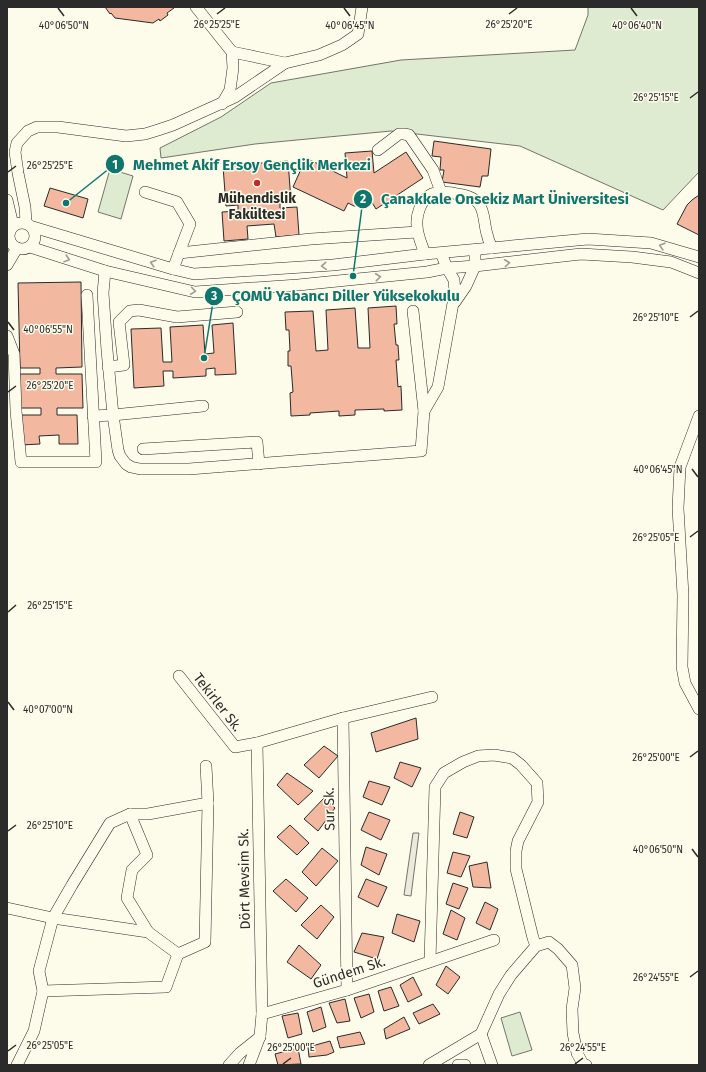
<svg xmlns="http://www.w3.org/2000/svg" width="706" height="1072" viewBox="0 0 706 1072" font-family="'Fira Sans',sans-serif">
<rect width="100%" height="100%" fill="#fdfbea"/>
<g fill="#deebd1" stroke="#74746e">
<path d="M588 7H699V172L663 210 520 146 391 131 255 144 161 158 160 148 221 117 271 83 401 60 575 50 588 15Z"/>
<path d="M110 169 133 176 121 219 98 212Z"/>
<path d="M520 1012 532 1050 512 1056 501 1018Z"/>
</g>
<path fill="#eceadb" stroke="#74746e" d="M413 833H419L411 896 404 895Z"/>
<g fill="#f2b8a0" stroke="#2b2b2b">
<path d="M105 7H173L174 8 167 13 168 15 160 21 159 19 153 23 115 18 111 13 110 14Z"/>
<path d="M434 141 491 149 488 176H482L480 187 442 182 444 170H440L441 157 432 156Z"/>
<path d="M372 151 374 173 406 152 423 178 376 209 371 201 365 205 354 206 348 203 344 211 293 187 306 158 347 178 345 153Z"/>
<path d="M288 161 291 201 280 202V208L297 207 299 235 276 237 274 224 247 226 248 239 224 241 222 212 238 211V205L226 206 223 166Z"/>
<path d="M50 188 88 199 83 218 44 206Z"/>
<path d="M699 195V235L677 224 687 205 692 200Z"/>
<path d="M81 282 82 367 56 368V374H82L83 408H57V415H77L78 444H59V435L39 436 40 444 21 445 20 415H41V408H20V374H40V368H20L18 283Z"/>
<path d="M396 306 397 324H394L396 345H398L399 360H396L398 387 401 386 402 410 384 411V409L355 410V415L339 416V411L310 413V415L291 416 290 393 293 392 291 366H288V351H290L289 330H286L285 312 313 311 316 351 328 350 326 310 355 308 358 348H370L368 308Z"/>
<path d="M233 323 236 374 215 375V368L206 369V376L173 378V371H163L164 386 134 388 131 329 161 328 163 362H172L170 327 203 325 205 354 214 353 212 325Z"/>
<path d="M416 718 418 739 376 752 371 733Z"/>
<path d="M324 746 338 756 319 778 304 765Z"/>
<path d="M400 762 421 768 412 787 394 778Z"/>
<path d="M287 773 313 791 298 805 277 785Z"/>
<path d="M369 781 390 787 382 805 363 797Z"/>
<path d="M324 798 335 808 318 831 304 819Z"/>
<path d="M369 812 390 820 381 840 361 830Z"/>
<path d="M460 812 474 817 467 838 453 834Z"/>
<path d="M290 825 309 843 297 855 277 837Z"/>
<path d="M366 847 387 854 379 875 361 865Z"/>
<path d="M322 848 338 861 316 886 302 872Z"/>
<path d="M453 852 470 856 461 877 447 873Z"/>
<path d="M487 862 491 888 473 887 469 866Z"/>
<path d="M286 879 308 898 296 912 273 891Z"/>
<path d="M366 879 387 887 378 907 358 897Z"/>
<path d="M453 883 468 888 459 909 446 904Z"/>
<path d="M485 902 498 909 490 930 476 923Z"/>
<path d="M321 905 334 917 317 939 301 925Z"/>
<path d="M451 910 465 918 457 940 443 934Z"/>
<path d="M397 914 420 921 414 942 392 933Z"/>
<path d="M362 933 384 937 377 959 354 952Z"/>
<path d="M299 945 321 965 311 979 287 962Z"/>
<path d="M446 966 460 977 448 994 436 985Z"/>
<path d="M413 977 422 995 408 1002 400 985Z"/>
<path d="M391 987 399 1006 384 1011 378 991Z"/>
<path d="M369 994 374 1012 361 1018 354 998Z"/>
<path d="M345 999 350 1021 337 1023 329 1003Z"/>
<path d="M433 1004 440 1014 419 1024 413 1013Z"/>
<path d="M321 1007 326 1027 313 1032 307 1012Z"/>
<path d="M298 1013 302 1034 288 1038 282 1016Z"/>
<path d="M404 1017 410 1029 386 1039 384 1029Z"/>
<path d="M360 1032 365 1044 340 1048 337 1037Z"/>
<path d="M330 1041 334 1052 327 1055 309 1057 308 1047Z"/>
<path d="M298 1048 301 1064 278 1065 275 1054Z"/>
</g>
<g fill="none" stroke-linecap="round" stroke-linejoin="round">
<defs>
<g id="minor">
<path d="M196 7 232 52 233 68 230 90 222 104"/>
<path d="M232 52 285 63"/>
<path d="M378 150 399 134H404L409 135 433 170 441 192"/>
<path d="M145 192 177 202 190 224 173 269"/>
<path d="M7 200 13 225"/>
<path d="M26 222 25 207 18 173 15 152 17 143 28 131 37 127H58L126 136 145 134 158 130 173 125 235 97 285 63 319 55 342 45 358 34 362 7"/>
<circle cx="22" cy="236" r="13"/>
<path d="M33 227 173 269 194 274 333 265 425 254 588 239 651 243 699 257"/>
<path d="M30 247 105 271 195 292 298 285 427 272 447 268 475 266 581 254 632 257 671 262 699 273"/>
<path d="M179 253 311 239 417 232"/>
<path d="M425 254C422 245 417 235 417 225 416 215 421 200 430 195 436 191 451 192 457 194 464 195 475 198 479 204 485 212 484 225 487 234 488 239 490 244 492 248"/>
<path d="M7 265 17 248"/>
<path d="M105 271 103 293 107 350 113 415 118 450 120 456 126 464 131 467 140 469H189L421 451 424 411 438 387 455 292 454 280 447 268 441 253"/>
<path d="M455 302 466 286 475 266V250"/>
<path d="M413 311 424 411"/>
<path d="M7 336 14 354 16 411 21 462H96L87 295"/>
<path d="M108 367 124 365 119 322 130 311 139 310 177 317 237 312"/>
<path d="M93 416 113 415 203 406"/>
<path d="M699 416 680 467 678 508 683 595 682 667 685 683 699 709"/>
<path d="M143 449 257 442 259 464"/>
<path d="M179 676 235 747 257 743 343 718 432 697"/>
<path d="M343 718 347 990"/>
<path d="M130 814 147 855 132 870 127 898 148 932"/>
<path d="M7 908 53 918 148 932 178 954"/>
<path d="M430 961 435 787 444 773 463 762 478 756 494 755 512 758 521 765 537 783 538 802 518 841 516 851V869L533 938 536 946"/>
<path d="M43 991 166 987 178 954 205 942 208 803"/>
<path d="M262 1014 347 990 494 940"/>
<path d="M481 1034 492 1065"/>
<path d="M17 1065 34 1031 43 991 39 971 53 918 72 885 110 823 130 814H148L208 803 206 766"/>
<path d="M229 1065 240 1053 260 1037"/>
<path d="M249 1065 260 1036 262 1014 257 743"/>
<path d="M429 1065 481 1034 499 994 511 975 536 946 549 942 558 949 572 965 575 988 572 1009 573 1033 577 1053 583 1064 586 1065"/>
<path d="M458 1065H465"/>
</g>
</defs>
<use href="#minor" stroke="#2b2b2b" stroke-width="12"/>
<use href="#minor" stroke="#fdfbea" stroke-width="11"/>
</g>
<defs><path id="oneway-chevron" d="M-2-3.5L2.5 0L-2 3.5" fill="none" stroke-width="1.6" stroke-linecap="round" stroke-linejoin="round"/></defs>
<g stroke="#9e9d94">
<use href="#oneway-chevron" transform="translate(662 246) rotate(-164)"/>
<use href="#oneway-chevron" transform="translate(67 259) rotate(18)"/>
<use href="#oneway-chevron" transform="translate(153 263) rotate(-163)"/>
<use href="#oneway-chevron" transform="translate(507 263) rotate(-6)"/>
<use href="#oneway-chevron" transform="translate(324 266) rotate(176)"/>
<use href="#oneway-chevron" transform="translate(378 277) rotate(-6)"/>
<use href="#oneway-chevron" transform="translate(193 291) rotate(8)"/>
</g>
<path fill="none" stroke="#2b2b2b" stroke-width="1.5" d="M58 8 64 16M344 8 350 16M631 8 637 16M217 14 225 8M509 14 517 8M690 98 698 92M8 172 16 166M690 317 698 311M8 322 14 330M8 392 16 386M692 469 698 477M690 537 698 531M8 612 16 605M8 702 14 710M690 757 698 751M8 831 16 825M692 849 698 857M690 977 698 971M8 1051 16 1045M283 1064 291 1058M575 1064 583 1058"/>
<circle fill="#c62828" stroke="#fdfbea" stroke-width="1.5" cx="257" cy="183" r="4"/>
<g text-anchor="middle" stroke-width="3" stroke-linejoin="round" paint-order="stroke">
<g font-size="14" font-weight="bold" fill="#2b2b2b" stroke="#fdfbea">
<text x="257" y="203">Mühendislik<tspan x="257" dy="16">Fakültesi</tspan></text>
</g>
<g font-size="14" fill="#2b2b2b" stroke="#fdfbea">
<text transform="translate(218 702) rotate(52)" y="5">Tekirler Sk.</text>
<text transform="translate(329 809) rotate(-91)" y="5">Sur Sk.</text>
<text transform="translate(244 879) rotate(-91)" y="5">Dört Mevsim Sk.</text>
<text transform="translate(349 972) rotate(-18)" y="5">Gündem Sk.</text>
</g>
</g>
<g font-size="10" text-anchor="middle" fill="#2b2b2b" stroke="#fdfbea" stroke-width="3" stroke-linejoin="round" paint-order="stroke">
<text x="217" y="28">26°25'25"E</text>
<text x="509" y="28">26°25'20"E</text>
<text x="64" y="29">40°06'50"N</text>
<text x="350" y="29">40°06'45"N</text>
<text x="637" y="29">40°06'40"N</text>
<text x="656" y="101">26°25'15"E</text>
<text x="50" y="169">26°25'25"E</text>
<text x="656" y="321">26°25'10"E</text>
<text x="48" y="333">40°06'55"N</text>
<text x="50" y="389">26°25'20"E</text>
<text x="658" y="473">40°06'45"N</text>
<text x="656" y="541">26°25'05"E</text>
<text x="50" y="609">26°25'15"E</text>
<text x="48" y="713">40°07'00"N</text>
<text x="656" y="761">26°25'00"E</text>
<text x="50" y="829">26°25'10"E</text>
<text x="658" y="853">40°06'50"N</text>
<text x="656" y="981">26°24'55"E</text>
<text x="50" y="1049">26°25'05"E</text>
<text x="291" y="1051">26°25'00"E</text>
<text x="583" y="1051">26°24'55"E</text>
</g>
<path fill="none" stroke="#0f766e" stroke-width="1.5" d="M66 203L115 164M353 276L363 199M204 358L214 296"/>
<g fill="#0f766e" stroke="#fdfbea" stroke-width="1.5">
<circle cx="66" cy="203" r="4"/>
<circle cx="353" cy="276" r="4"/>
<circle cx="204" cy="358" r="4"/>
<circle cx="115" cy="164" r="10"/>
<circle cx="363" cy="199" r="10"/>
<circle cx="214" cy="296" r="10"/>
</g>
<g font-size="12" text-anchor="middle" font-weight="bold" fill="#fff">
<text x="115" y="169">1</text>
<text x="363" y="203">2</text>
<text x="214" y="300">3</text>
</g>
<g font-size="15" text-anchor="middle" font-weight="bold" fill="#0f766e" stroke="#fdfbea" stroke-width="3" stroke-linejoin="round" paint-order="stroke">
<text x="252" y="170">Mehmet Akif Ersoy Gençlik Merkezi</text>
<text x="505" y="204">Çanakkale Onsekiz Mart Üniversitesi</text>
<text x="346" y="301">ÇOMÜ Yabancı Diller Yüksekokulu</text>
</g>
<rect width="706" height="1072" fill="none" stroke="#2b2b2b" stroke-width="16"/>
</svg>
